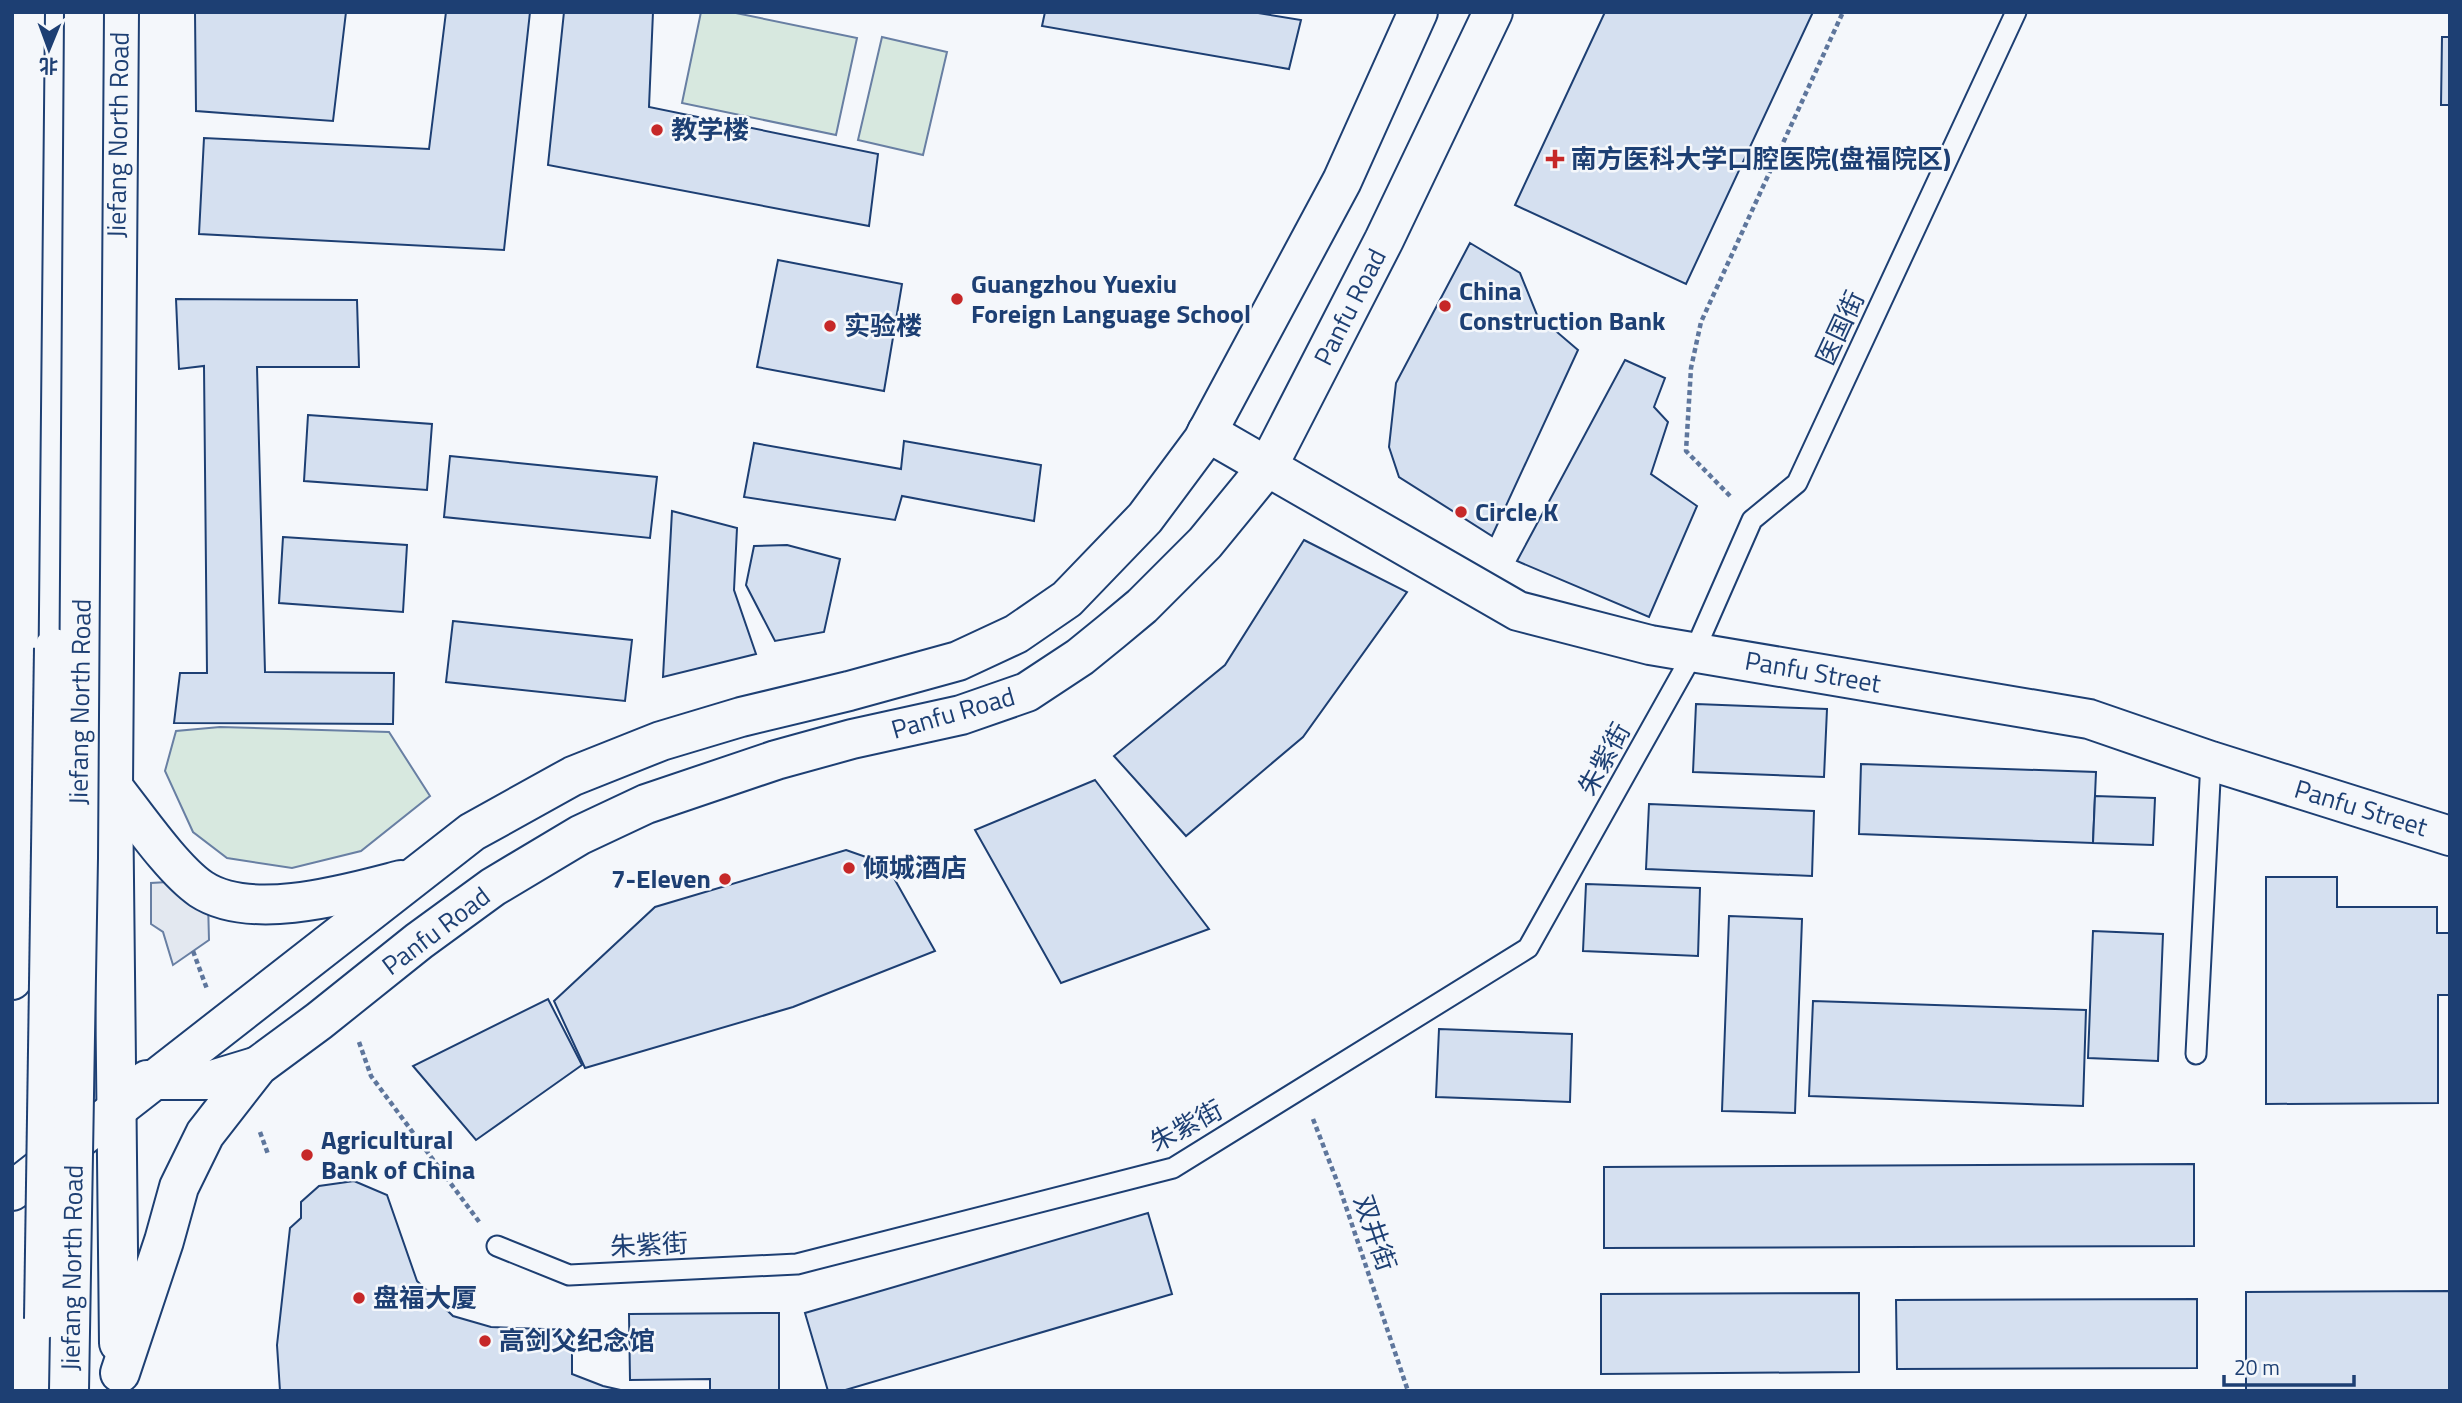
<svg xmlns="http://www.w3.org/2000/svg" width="2462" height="1403" viewBox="0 0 2462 1403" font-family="'Titillium Web','Noto Sans SC',sans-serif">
<rect width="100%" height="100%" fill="#f4f7fb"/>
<g fill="#d7e8df" stroke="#687fa3" stroke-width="2">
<path d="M701 12H731L857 38 836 135 682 103Z"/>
<path d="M882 37 947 52 923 155 858 140Z"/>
<path d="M220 727 389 732 430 796 361 851 292 868 227 858 193 832 165 771 176 731Z"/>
</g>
<path fill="#e3e8f0" stroke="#687fa3" stroke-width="2" d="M168 882 208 902 209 940 173 965 163 932 151 924V883Z"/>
<g fill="#d5e0f0" stroke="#1d3f73" stroke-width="2">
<path d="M195 12H346L333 121 196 111Z"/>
<path d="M446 12H530L504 250 199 234 204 138 429 149Z"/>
<path d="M564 12H653L649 107 878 154 869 226 548 165Z"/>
<path d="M1045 12H1252L1301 20 1289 69 1042 26Z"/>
<path d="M1605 12H1813L1686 284 1515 205Z"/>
<path d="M2442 37H2450V105H2441Z"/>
<path d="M1470 243 1520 273 1537 315 1578 350 1492 536 1399 477 1389 447 1396 383Z"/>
<path d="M778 260 902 284 884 391 757 367Z"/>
<path d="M176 299 357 300 359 367H257L265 672 394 673 393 724 174 723 180 673H207L204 366 179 369Z"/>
<path d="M1625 360 1665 378 1654 407 1668 422 1651 474 1697 506 1649 617 1517 561Z"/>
<path d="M308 415 432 424 427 490 304 481Z"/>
<path d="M904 441 1041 465 1034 521 902 496 895 520 744 497 754 443 901 469Z"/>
<path d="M450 456 657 477 650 538 444 517Z"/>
<path d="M672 511 737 528 734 590 756 654 663 677Z"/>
<path d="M283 537 407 545 403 612 279 603Z"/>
<path d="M1304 540 1407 592 1303 737 1186 836 1114 756 1225 665Z"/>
<path d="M787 545 840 559 824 632 775 641 746 585 754 546Z"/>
<path d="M453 621 632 640 625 701 446 682Z"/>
<path d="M1696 704 1827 709 1824 777 1693 772Z"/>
<path d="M1861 764 2096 772 2093 843 1859 834Z"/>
<path d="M1095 780 1209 929 1061 983 975 830Z"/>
<path d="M2095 796 2155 798 2153 845 2093 843Z"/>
<path d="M1649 804 1814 811 1812 876 1646 869Z"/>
<path d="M846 850 886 864 935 951 793 1007 585 1068 554 1001 655 907Z"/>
<path d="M2266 877H2337V907H2437V933H2450V995H2438V1103L2266 1104Z"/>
<path d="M1586 884 1700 888 1698 956 1583 951Z"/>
<path d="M1729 916 1802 919 1795 1113 1722 1111Z"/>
<path d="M2093 931 2163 934 2158 1061 2088 1058Z"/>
<path d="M548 999 582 1065 476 1140 413 1066Z"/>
<path d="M1813 1001 2086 1010 2083 1106 1809 1096Z"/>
<path d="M1439 1029 1572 1034 1570 1102 1436 1097Z"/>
<path d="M2194 1164V1246L1604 1248V1167Z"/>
<path d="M354 1181 387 1195 417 1281 453 1316 491 1327 572 1330V1374L603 1386 625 1391H280L277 1345 290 1228 301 1218V1202L319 1186Z"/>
<path d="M1148 1213 1172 1294 842 1391H828L805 1313Z"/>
<path d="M2450 1291V1391H2246V1292Z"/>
<path d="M1859 1293V1372L1601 1374V1294Z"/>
<path d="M2197 1299V1368L1897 1369 1896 1300Z"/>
<path d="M779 1313V1391H710V1379L630 1380 629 1314Z"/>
</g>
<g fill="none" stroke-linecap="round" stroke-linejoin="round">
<defs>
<g id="service">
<path d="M2196 1054 2211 761"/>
<path d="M497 1246 569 1275 797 1264 1173 1168 1528 948 1694 652 1752 520 1797 483 2016 12"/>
</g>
<path id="minor" d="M1207 432 1518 611 1650 645 2089 719 2211 761 2450 836"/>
<g id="secondary">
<path d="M119 12 113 787 119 1343"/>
<path d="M113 787C136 816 172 869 201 889 251 922 347 894 401 880"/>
<path d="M12 980 17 811 25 12"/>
<path d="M147 1080H212L258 1066"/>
<path d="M12 1191 472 832 573 776 661 741 741 717 849 691 958 661 1016 634 1067 599 1145 518 1203 440 1342 181 1418 12"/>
<path d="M120 1373 164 1241 179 1187 205 1134 258 1066 319 1021 419 941 493 887 580 835 646 804 776 760 852 739 961 715 1027 692 1080 657 1112 631 1142 606 1205 543 1268 466 1384 240 1493 12"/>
</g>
</defs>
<use href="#service" stroke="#1d3f73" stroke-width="23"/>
<use href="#minor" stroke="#1d3f73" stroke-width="42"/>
<use href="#secondary" stroke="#1d3f73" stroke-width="42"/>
<g stroke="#5e769c" stroke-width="4.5" stroke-dasharray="5 3.5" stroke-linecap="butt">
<path d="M1730 496 1686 451 1691 368 1701 322 1843 12"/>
<path d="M193 951 207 989"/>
<path d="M359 1042 371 1076 480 1223"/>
<path d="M1313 1119 1340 1189 1408 1391"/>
<path d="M260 1132 268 1154"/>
</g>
<use href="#service" stroke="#f4f7fb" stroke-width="19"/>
<use href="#minor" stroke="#f4f7fb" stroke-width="38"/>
<use href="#secondary" stroke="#f4f7fb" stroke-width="38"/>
<defs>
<g id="primary-bridge">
<path d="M44 1319 54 648"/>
<path d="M69 1391 78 858 84 12"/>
</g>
</defs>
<use href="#primary-bridge" stroke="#1d3f73" stroke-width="42" stroke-linecap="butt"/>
<use href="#primary-bridge" stroke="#f4f7fb" stroke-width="38"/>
</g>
<g fill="#c62828" stroke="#f4f7fb" stroke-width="2.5">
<circle cx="657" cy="130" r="7"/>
<path d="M1551.5 148.5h7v7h7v7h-7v7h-7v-7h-7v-7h7z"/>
<circle cx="957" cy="299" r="7"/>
<circle cx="1445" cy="306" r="7"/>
<circle cx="830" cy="326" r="7"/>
<circle cx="1461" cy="512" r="7"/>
<circle cx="849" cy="868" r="7"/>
<circle cx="725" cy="879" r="7"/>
<circle cx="307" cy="1155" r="7"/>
<circle cx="359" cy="1298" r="7"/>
<circle cx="485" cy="1341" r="7"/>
</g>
<g text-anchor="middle" stroke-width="5" stroke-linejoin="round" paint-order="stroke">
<g font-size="26" font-weight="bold" fill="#1d3f73" stroke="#f4f7fb" text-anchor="start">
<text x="671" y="139">教学楼</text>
<text x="1571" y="168">南方医科大学口腔医院(盘福院区)</text>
<text x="971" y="293">Guangzhou Yuexiu<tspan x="971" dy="30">Foreign Language School</tspan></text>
<text x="1459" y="300">China<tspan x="1459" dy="30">Construction Bank</tspan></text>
<text x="844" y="335">实验楼</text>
<text x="1475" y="521">Circle K</text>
<text x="863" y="877">倾城酒店</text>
<text x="711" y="888" text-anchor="end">7-Eleven</text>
<text x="321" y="1149">Agricultural<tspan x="321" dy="30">Bank of China</tspan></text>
<text x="373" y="1307">盘福大厦</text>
<text x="499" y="1350">高剑父纪念馆</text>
</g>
<g font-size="26" fill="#1d3f73" stroke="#f4f7fb">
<text transform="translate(118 135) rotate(-89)" y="9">Jiefang North Road</text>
<text transform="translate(1350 307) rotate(-63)" y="9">Panfu Road</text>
<text transform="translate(1840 328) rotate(-65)" y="9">医国街</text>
<text transform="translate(1813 672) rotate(10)" y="9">Panfu Street</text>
<text transform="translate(80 702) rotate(-89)" y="9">Jiefang North Road</text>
<text transform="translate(953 713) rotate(-16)" y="9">Panfu Road</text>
<text transform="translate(1604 759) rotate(-61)" y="9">朱紫街</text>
<text transform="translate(2361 808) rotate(17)" y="9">Panfu Street</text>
<text transform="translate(436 931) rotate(-37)" y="9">Panfu Road</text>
<text transform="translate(1186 1126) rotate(-28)" y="9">朱紫街</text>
<text transform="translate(1375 1233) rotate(71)" y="9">双井街</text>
<text transform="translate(649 1245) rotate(-3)" y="9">朱紫街</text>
<text transform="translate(72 1268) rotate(-89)" y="9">Jiefang North Road</text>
</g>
</g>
<rect width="2462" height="1403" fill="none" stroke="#1d3f73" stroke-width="28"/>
<g transform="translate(49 49) rotate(181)" stroke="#f4f7fb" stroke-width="5" paint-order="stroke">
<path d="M0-5L12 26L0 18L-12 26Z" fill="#1d3f73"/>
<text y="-10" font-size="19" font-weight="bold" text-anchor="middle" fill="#1d3f73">北</text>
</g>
<path d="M2224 1375v10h130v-10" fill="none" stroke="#1d3f73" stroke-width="3.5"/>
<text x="2234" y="1375" font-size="21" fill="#1d3f73" stroke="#f4f7fb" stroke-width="5" paint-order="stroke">20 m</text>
</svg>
